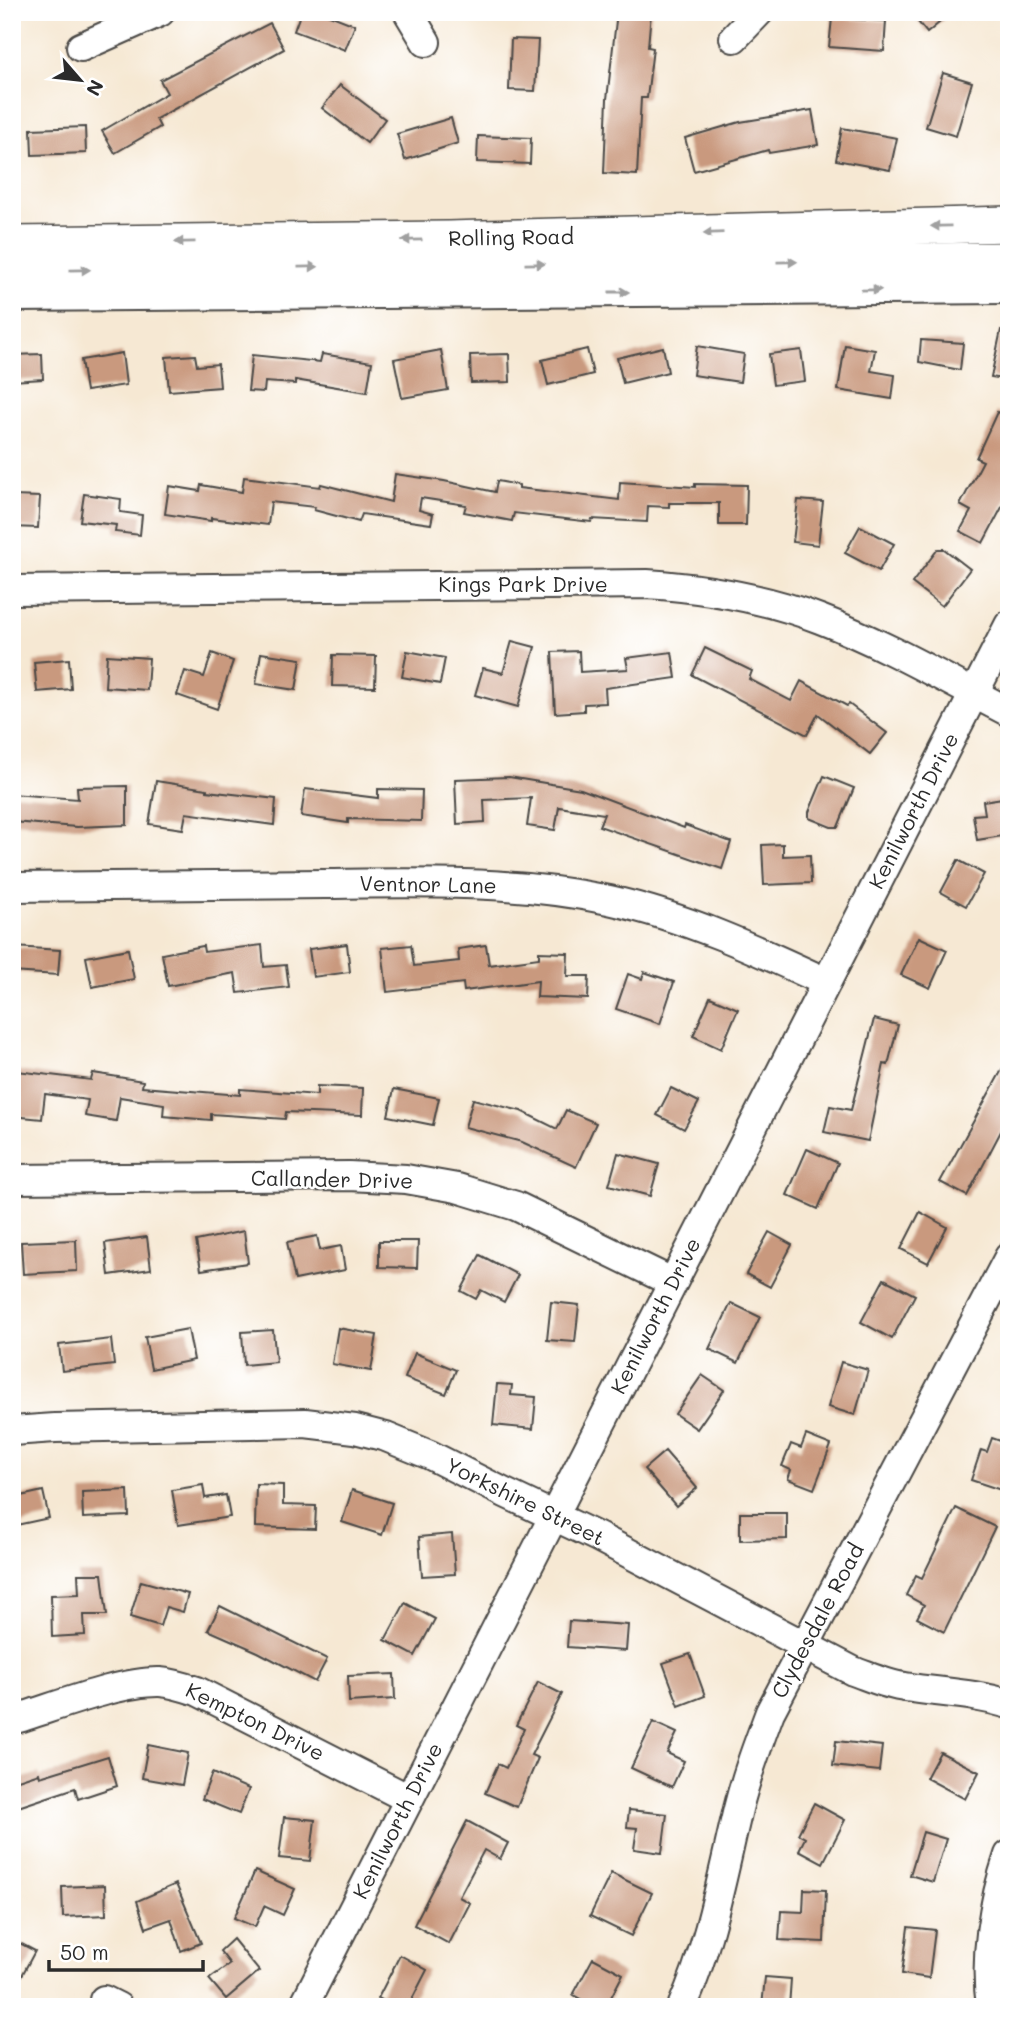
<svg xmlns="http://www.w3.org/2000/svg" width="1021" height="2019" viewBox="0 0 1021 2019" font-family="Mali,sans-serif">
<rect width="100%" height="100%" fill="#fff"/>
<filter id="ink" filterUnits="userSpaceOnUse"><feTurbulence type="fractalNoise" baseFrequency=".0143" numOctaves="2"/><feDisplacementMap in="SourceGraphic" scale="14" xChannelSelector="R" yChannelSelector="G"/><feConvolveMatrix kernelMatrix="1 2 1 2 8 2 1 2 1" color-interpolation-filters="sRGB"/></filter>
<filter id="wash" filterUnits="userSpaceOnUse"><feTurbulence type="fractalNoise" baseFrequency=".00686" numOctaves="4" result="noise"/><feDisplacementMap in="SourceGraphic" scale="28" xChannelSelector="R" yChannelSelector="G"/><feGaussianBlur stdDeviation="1.57" result="paint"/><feColorMatrix in="noise" values="0 0 0 0 0 0 0 0 0 0 0 0 0 0 0 0 0 1.4 0 .05"/><feComposite in="paint" operator="in"/></filter>
<g filter="url(#wash)">
<rect width="100%" height="100%" fill="#f6e8d3"/>
<g id="blocks">
<g fill="#c9997e">
<path d="M301 12H322L355 25 345 50 294 31Z"/>
<path d="M617 12H651L648 47 653 48 647 98H641L637 175 604 173 607 99Z"/>
<path d="M910 12H952L927 33Z"/>
<path d="M832 18 886 21 884 51 829 47Z"/>
<path d="M270 23 284 49 156 119 160 127 115 153 102 131 167 93 160 80Z"/>
<path d="M511 39 538 40 535 91 509 90Z"/>
<path d="M943 73 972 82 956 136 926 127Z"/>
<path d="M340 85 385 119 367 143 322 108Z"/>
<path d="M812 110 818 145 769 153 768 150 694 171 685 138 740 122Z"/>
<path d="M451 118 458 143 405 160 397 134Z"/>
<path d="M85 127 86 153 32 155 31 129Z"/>
<path d="M842 128 897 138 890 170 836 160Z"/>
<path d="M478 136 531 138 530 164 477 162Z"/>
<path d="M1001 330 1009 331V380L991 377Z"/>
<path d="M921 340 963 343 960 370 919 362Z"/>
<path d="M845 345 875 350 871 371 895 375 892 399 838 390Z"/>
<path d="M697 346 744 354 740 382 693 375Z"/>
<path d="M663 347 668 372 623 383 617 358Z"/>
<path d="M587 349 593 374 548 385 542 360Z"/>
<path d="M441 350 448 390 402 398 394 359Z"/>
<path d="M801 350 805 381 773 385 769 354Z"/>
<path d="M122 353 126 385 86 391 81 360Z"/>
<path d="M42 354 43 379 12 381V355Z"/>
<path d="M322 354 372 362 367 392 295 380V384L265 382 264 392 248 391 252 355 320 362Z"/>
<path d="M509 354 510 382 471 383 470 355Z"/>
<path d="M195 355 197 366 218 364 220 387 169 391 166 357Z"/>
<path d="M997 412 1009 417V494L983 543 960 531 971 511 960 505 983 461 976 458Z"/>
<path d="M395 474 444 481 495 492 497 481 519 485V488L619 500 620 482 695 487V484L747 485 746 525H719V503H669V507L648 506 647 522 592 519 591 522 514 513 512 521 464 512 466 505 421 498 419 510 433 514 431 524 362 514 359 522 314 510 315 507 271 502 268 525 211 518V521L165 514 169 486 200 491 201 485 242 492 244 477 320 487 321 484 391 502Z"/>
<path d="M84 494 121 499 120 512 142 515 140 535 115 532 116 525 80 521Z"/>
<path d="M12 496 40 497 38 528 12 527Z"/>
<path d="M798 500 823 502 818 545 793 542Z"/>
<path d="M860 526 894 544 879 571 845 553Z"/>
<path d="M938 549H944L970 569 942 606 912 583Z"/>
<path d="M512 641 535 647 518 707 475 695 483 668 503 673Z"/>
<path d="M705 648 752 671 749 679 791 701 801 681 847 706 849 704 887 733 870 754 818 714 807 735 692 675Z"/>
<path d="M407 651 445 658 440 684 402 677Z"/>
<path d="M579 651 580 672 628 669 626 658 672 652 676 678 605 688 606 703 584 704V711L555 713 552 652Z"/>
<path d="M212 653 233 661 217 709 177 695 185 671 204 677Z"/>
<path d="M261 653 301 659 296 690 256 684Z"/>
<path d="M107 655 149 658 147 690 105 687Z"/>
<path d="M333 655 376 656 375 687 332 686Z"/>
<path d="M69 659 71 689 37 692 34 662Z"/>
<path d="M824 776 854 788 838 827H831L809 818V812Z"/>
<path d="M509 777 581 789 684 828 685 825 731 842 722 869 599 826 604 814 559 807 555 830 527 826 531 798 484 800 485 822 457 824 455 779Z"/>
<path d="M156 781 207 789V791L276 799 274 825 186 813 183 829 149 824Z"/>
<path d="M127 786V825L77 827 12 822V794L78 799 77 787Z"/>
<path d="M305 789 378 798V789L422 790 421 821 348 819V823L301 816Z"/>
<path d="M1009 797V835L977 840 973 815 985 814 983 801Z"/>
<path d="M783 844V856L810 855 811 883 764 885 762 845Z"/>
<path d="M958 860 984 874 966 906 941 892Z"/>
<path d="M919 937 947 950 930 988 901 975Z"/>
<path d="M347 944 350 972 313 977 309 949Z"/>
<path d="M262 945 264 967 286 965 289 987 238 993 235 973 168 986 162 954 203 946 204 952Z"/>
<path d="M411 945 414 966 459 961 458 949 486 945 489 965 539 958V952L568 953 567 976H589L588 999 537 997 538 981 464 991 463 983 387 992 382 948Z"/>
<path d="M14 947 60 950 58 975 12 972Z"/>
<path d="M128 949 134 979 92 987 86 957Z"/>
<path d="M644 972 674 982 660 1024 616 1009 628 974 642 979Z"/>
<path d="M710 997 738 1009 721 1049 693 1036Z"/>
<path d="M874 1019 898 1025 888 1065 884 1064 868 1141 824 1132 830 1106 851 1110Z"/>
<path d="M1009 1057V1116L967 1196 940 1182Z"/>
<path d="M17 1071 91 1080 93 1073 143 1081 142 1087 240 1095V1089L317 1095V1086L363 1088 362 1115 286 1112 285 1119 211 1114V1120L163 1116 164 1104 120 1097 116 1121 85 1116 88 1100 45 1094 42 1119 12 1116Z"/>
<path d="M671 1088 699 1102 684 1129 657 1115Z"/>
<path d="M394 1089 439 1098 433 1125 388 1116Z"/>
<path d="M473 1099 521 1111 557 1129 566 1110 596 1123 576 1167 522 1142 465 1127Z"/>
<path d="M807 1149 838 1163 818 1209 787 1195Z"/>
<path d="M618 1153 659 1164 650 1196 609 1185Z"/>
<path d="M920 1212 947 1227 928 1263 901 1249Z"/>
<path d="M244 1231 248 1263 201 1270 196 1241Z"/>
<path d="M769 1232 792 1245 770 1287 746 1274Z"/>
<path d="M317 1236 320 1250 341 1246 345 1270 295 1280 287 1242Z"/>
<path d="M147 1237 151 1269 109 1275 105 1243Z"/>
<path d="M76 1240 77 1271 23 1274 21 1242Z"/>
<path d="M379 1241H418L417 1268 379 1267Z"/>
<path d="M480 1255 518 1275 504 1302 481 1290 476 1299 461 1291Z"/>
<path d="M884 1279 915 1295 892 1339 861 1322Z"/>
<path d="M551 1302 579 1305 575 1342 547 1340Z"/>
<path d="M731 1303 760 1317 738 1363 709 1349Z"/>
<path d="M338 1328 377 1335 371 1371 332 1364Z"/>
<path d="M188 1329 194 1360 151 1369 145 1337Z"/>
<path d="M273 1330 276 1362 244 1365 242 1332Z"/>
<path d="M111 1339 114 1365 62 1371 59 1345Z"/>
<path d="M415 1353 456 1370 446 1394 405 1378Z"/>
<path d="M841 1362 868 1370 855 1415 828 1407Z"/>
<path d="M702 1375 724 1390 697 1429 675 1414Z"/>
<path d="M497 1384 512 1385 511 1395 536 1397 533 1429 493 1425Z"/>
<path d="M806 1435 831 1445 814 1489 788 1479 791 1470 782 1466 791 1444 801 1448Z"/>
<path d="M992 1438 1009 1444V1477L1004 1491 971 1480 981 1450 987 1452Z"/>
<path d="M665 1451 697 1488 676 1506 644 1469Z"/>
<path d="M256 1484 283 1485V1505L316 1506 315 1529 255 1527Z"/>
<path d="M203 1485 205 1498 226 1495 230 1517 178 1525 172 1490Z"/>
<path d="M128 1490 129 1516 83 1518 82 1492Z"/>
<path d="M352 1490 392 1503 382 1535 342 1522Z"/>
<path d="M43 1491 49 1518 12 1526V1498Z"/>
<path d="M956 1508 995 1527 944 1632 917 1618 924 1605 906 1595 916 1575 922 1578Z"/>
<path d="M740 1513H787V1539L740 1540Z"/>
<path d="M452 1534 455 1574 422 1576 419 1537Z"/>
<path d="M78 1574H102L107 1615H84L85 1635 52 1637 51 1595 79 1594Z"/>
<path d="M141 1581 188 1594 183 1612 166 1607 160 1626 130 1617Z"/>
<path d="M405 1603 435 1619 415 1656 385 1640Z"/>
<path d="M220 1606 327 1659 315 1682 258 1652 208 1630Z"/>
<path d="M569 1621 628 1625 626 1651 567 1647Z"/>
<path d="M690 1654 705 1696 679 1706 663 1663Z"/>
<path d="M394 1674 395 1699 349 1702 348 1676Z"/>
<path d="M538 1682 562 1694 531 1755 538 1758 517 1807 485 1793 498 1764 506 1768 524 1729 516 1725Z"/>
<path d="M653 1722 677 1733 667 1753 684 1761 672 1787 631 1768Z"/>
<path d="M836 1741 882 1746 879 1771 833 1766Z"/>
<path d="M148 1745 188 1753 182 1785 142 1778Z"/>
<path d="M940 1752 979 1772 965 1799 926 1778Z"/>
<path d="M108 1756 117 1786 78 1799 75 1788 12 1809V1782L39 1773 40 1777Z"/>
<path d="M212 1773 249 1789 239 1814 202 1799Z"/>
<path d="M814 1803 845 1820 823 1863 799 1850 805 1838 798 1834Z"/>
<path d="M629 1810 667 1814 662 1853 634 1849 637 1828 627 1827Z"/>
<path d="M284 1817 315 1820 310 1861 279 1858Z"/>
<path d="M467 1821 508 1843 500 1859 484 1850 459 1897 470 1903 449 1944 414 1925Z"/>
<path d="M923 1832 946 1839 933 1882 910 1875Z"/>
<path d="M255 1871 295 1889 283 1915 264 1906 255 1927 234 1918Z"/>
<path d="M611 1873 652 1893 631 1936 590 1916Z"/>
<path d="M176 1884 201 1943 181 1951 171 1919 146 1928 137 1901Z"/>
<path d="M105 1885 106 1915 63 1917 62 1887Z"/>
<path d="M804 1889 826 1890 824 1942 779 1940 781 1911 803 1912Z"/>
<path d="M908 1927 935 1930 929 1978 902 1974Z"/>
<path d="M12 1939 35 1951 12 1994Z"/>
<path d="M233 1939 259 1971 226 1999 209 1979 230 1964 220 1951Z"/>
<path d="M400 1955 427 1970 408 2007H395L378 1998Z"/>
<path d="M593 1958 623 1974 606 2007H595L573 1995Z"/>
<path d="M765 1977 791 1979 789 2007H762Z"/>
</g>
</g>
</g>
<g filter="url(#ink)">
<use href="#blocks" fill-opacity="0" stroke="#494744" stroke-width="2"/>
<g fill="none" stroke-linecap="round" stroke-linejoin="round">
<defs>
<g id="minor">
<path d="M408 12 426 42"/>
<path d="M734 38 759 12"/>
<path d="M81 47 160 12"/>
<path d="M12 297 1009 289"/>
<path d="M12 590 647 584C706 588 765 598 820 619 885 644 947 680 1009 712"/>
<path d="M12 887C116 886 220 885 325 884 420 883 516 880 609 900 686 917 755 949 826 982"/>
<path d="M12 1179 349 1176 406 1179 457 1188 516 1206 672 1282"/>
<path d="M12 1431 55 1428 305 1423 355 1429 386 1437 430 1455 505 1493 598 1537 853 1671C870 1677 887 1685 905 1687 942 1693 973 1693 1009 1704"/>
<path d="M12 1720C53 1708 119 1681 160 1682 173 1683 185 1687 197 1691L409 1799"/>
<path d="M104 2000 118 2007"/>
<path d="M303 2007 1009 625"/>
<path d="M682 2007C710 1944 722 1876 738 1809 746 1776 758 1744 770 1712L1009 1257"/>
<path d="M991 2007C984 1957 993 1902 1009 1855"/>
</g>
<g id="major">
<path d="M12 244 448 239 1009 224"/>
<path d="M12 271 1009 260"/>
</g>
</defs>
<use href="#minor" stroke="#494744" stroke-width="32"/>
<use href="#major" stroke="#494744" stroke-width="38"/>
<use href="#minor" stroke="#fff" stroke-width="28"/>
<use href="#major" stroke="#fff" stroke-width="35"/>
</g>
<defs><path id="oneway-solid" d="M-6-.8H1V-3.2L6.5 0L1 3.2V.8H-6Z" transform="scale(1.75)"/></defs>
<g fill="#a0a0a0">
<use href="#oneway-solid" transform="translate(941 226) rotate(179)"/>
<use href="#oneway-solid" transform="translate(713 233) rotate(178)"/>
<use href="#oneway-solid" transform="translate(412 240) rotate(179)"/>
<use href="#oneway-solid" transform="translate(185 242) rotate(179)"/>
<use href="#oneway-solid" transform="translate(787 262) rotate(-1)"/>
<use href="#oneway-solid" transform="translate(535 264) rotate(-1)"/>
<use href="#oneway-solid" transform="translate(308 267) rotate(-1)"/>
<use href="#oneway-solid" transform="translate(80 270) rotate(-1)"/>
<use href="#oneway-solid" transform="translate(871 290) rotate(-1)"/>
<use href="#oneway-solid" transform="translate(619 292)"/>
</g>
</g>
<g text-anchor="middle" stroke-width="5" stroke-linejoin="round" paint-order="stroke">
<g font-size="21" fill="#2b2b2b" stroke="#fff">
<text transform="translate(511 238) rotate(-1)" y="7">Rolling Road</text>
<text x="523" y="592">Kings Park Drive</text>
<text transform="translate(914 811) rotate(-63)" y="7">Kenilworth Drive</text>
<text transform="translate(428 885) rotate(1)" y="7">Ventnor Lane</text>
<text transform="translate(332 1180) rotate(1)" y="7">Callander Drive</text>
<text transform="translate(656 1316) rotate(-63)" y="7">Kenilworth Drive</text>
<text transform="translate(525 1502) rotate(26)" y="7">Yorkshire Street</text>
<text transform="translate(818 1621) rotate(-62)" y="7">Clydesdale Road</text>
<text transform="translate(255 1722) rotate(26)" y="7">Kempton Drive</text>
<text transform="translate(398 1821) rotate(-63)" y="7">Kenilworth Drive</text>
</g>
</g>
<rect width="1021" height="2019" fill="none" stroke="#fff" stroke-width="42"/>
<g transform="translate(80 80) rotate(118)" stroke="#ffffff" stroke-width="5" paint-order="stroke">
<path d="M0-5L12 26L0 18L-12 26Z" fill="#2b2b2b"/>
<text y="-10" font-size="19" font-weight="bold" text-anchor="middle" fill="#2b2b2b">N</text>
</g>
<path d="M49 1960v10h154v-10" fill="none" stroke="#2b2b2b" stroke-width="3.5"/>
<text x="60" y="1960" font-size="21" fill="#2b2b2b" stroke="#ffffff" stroke-width="5" paint-order="stroke">50 m</text>
</svg>
